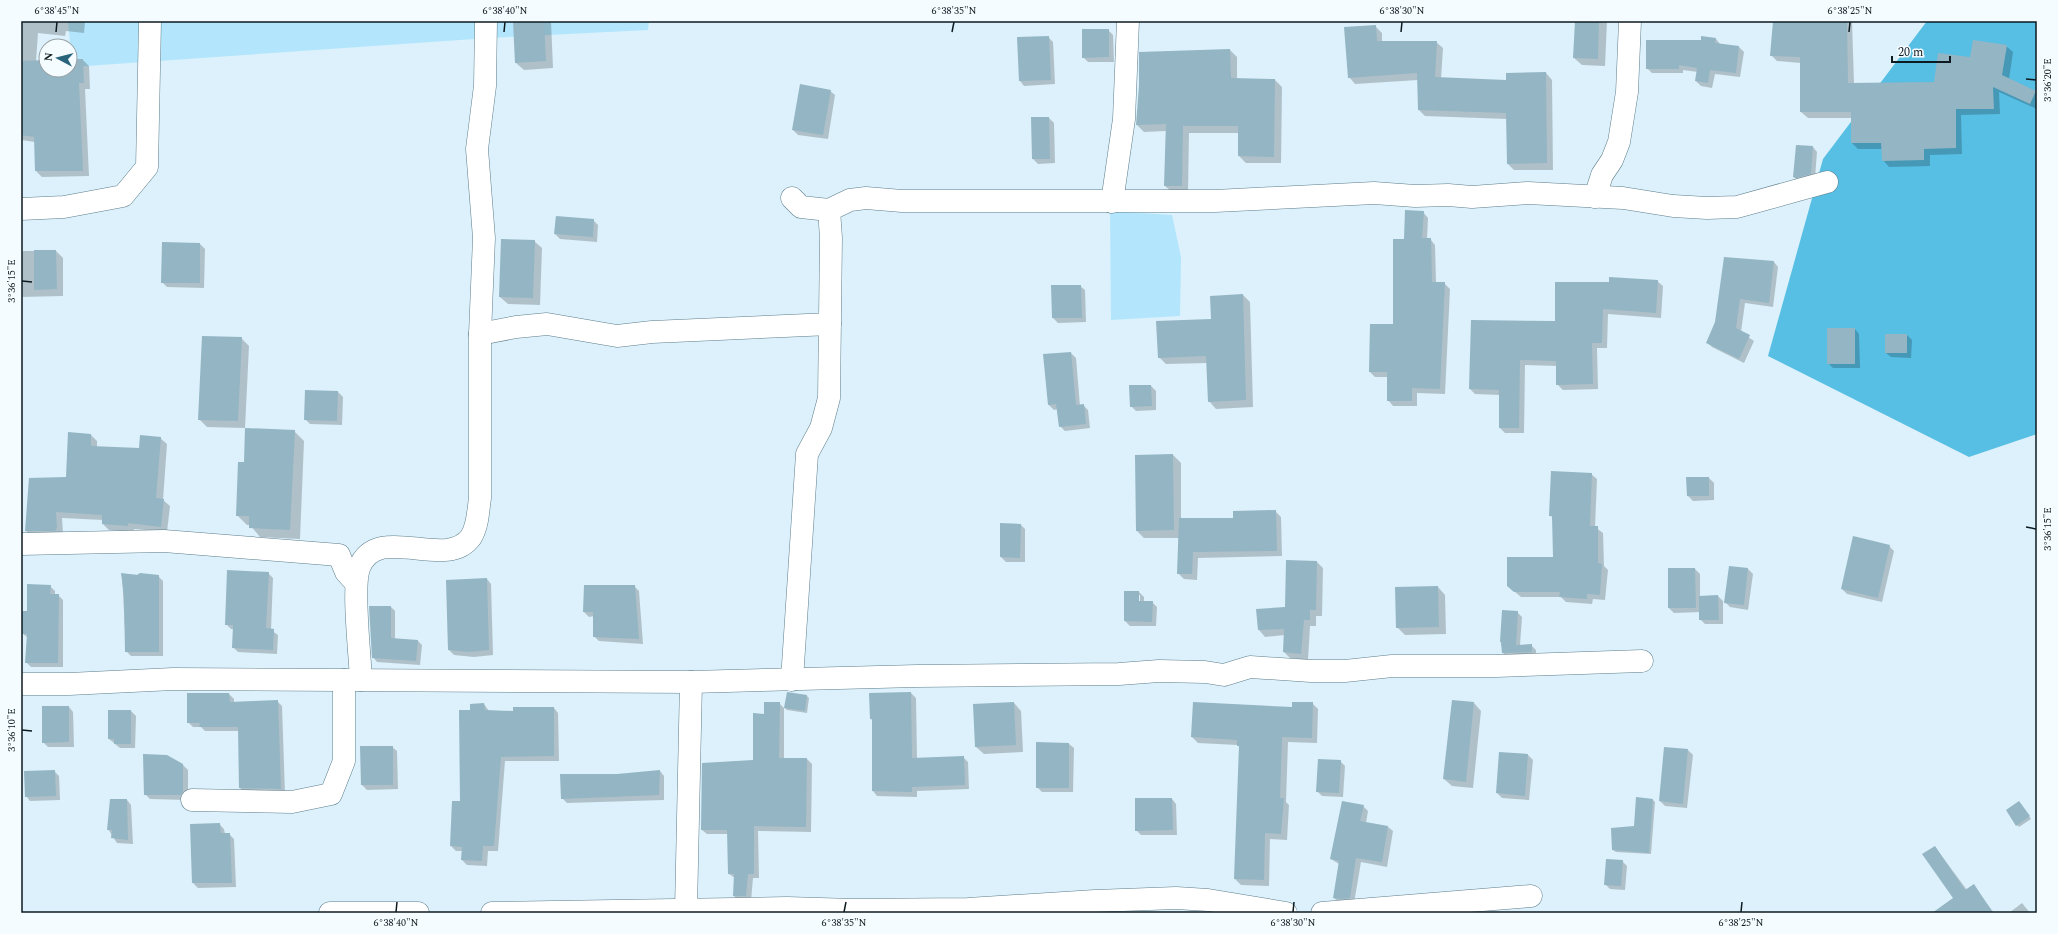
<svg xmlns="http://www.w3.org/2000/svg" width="2058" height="934" viewBox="0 0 2058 934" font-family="Spectral,serif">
<rect width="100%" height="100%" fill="#dcf1fb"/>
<g fill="#b3e6fc">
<path d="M68 21H649L648 30 489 38 72 67Z"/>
<path d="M1110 211 1172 215 1181 257 1180 316 1111 320Z"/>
</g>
<path fill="#57bee4" d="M1927 21H2037V434L1969 457 1768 356 1823 159Z"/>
<g fill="#0003" fill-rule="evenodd">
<path d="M21 21H85L84 33 66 31 65 36 38 33 36 61H46V70H70V60H83L89 66 90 89H85L89 176 42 177 36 171 35 142 21 140Z"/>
<path d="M514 21H551L553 68 524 70 516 63Z"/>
<path d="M1576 21H1607L1605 66 1582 65 1574 58Z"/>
<path d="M1774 21H1852L1854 84 1935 83 1971 58 2006 46 2013 52 2009 79 2037 93V109L1999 92 2000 114 1961 115 1962 154 1930 155V166L1889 167 1883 160 1882 149H1858L1852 143V118H1808L1801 112V63L1777 61 1771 55Z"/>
<path d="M1375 26 1382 33V42H1436L1443 48 1441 79 1507 81 1546 73 1552 80 1553 170H1514L1508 164 1507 119 1425 116 1419 110 1418 80 1355 84 1349 77Z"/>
<path d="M1108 30 1113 35 1114 62H1088L1083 57Z"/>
<path d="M1048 37 1053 42 1055 84 1024 86 1020 81Z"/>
<path d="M1716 39 1720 44 1739 47 1744 52 1740 77 1715 74 1712 88 1701 86 1696 81 1698 72 1683 70V73H1652L1647 68 1702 41Z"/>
<path d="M1230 50 1237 57V79L1275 80 1282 87 1281 163H1246L1239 156V133H1189L1188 193H1173L1165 186 1166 131 1144 132 1137 125Z"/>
<path d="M830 91 835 95 828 139 798 135 793 130Z"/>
<path d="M1049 118 1054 123 1055 163 1038 164 1033 159Z"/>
<path d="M1813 147 1817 152 1815 178 1799 182 1794 177Z"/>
<path d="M1423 212 1428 218 1427 239H1430L1435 245 1436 283H1444L1450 289 1445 394 1417 393V406H1393L1388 400V377H1375L1370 372 1394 325Z"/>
<path d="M556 217 593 220 598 225 597 242 560 239 555 234Z"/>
<path d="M534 241 542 248 540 305 508 304 500 297Z"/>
<path d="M200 244 205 249 204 288 167 287 162 282Z"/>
<path d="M21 251H56L63 258V296L21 297Z"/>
<path d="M1774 262 1778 267 1773 307 1745 303 1741 332 1754 341 1744 363 1712 347 1707 342 1716 322Z"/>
<path d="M1657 281 1663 286 1661 318 1608 314 1607 348H1597L1598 389 1563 390 1557 384V366L1525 365 1524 433H1505L1500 428V395L1475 394 1470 389 1610 283Z"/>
<path d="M1080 286 1085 290 1086 322 1058 323 1053 318Z"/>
<path d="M1243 295 1250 302 1253 407 1216 409 1209 401 1207 363 1166 364 1159 357 1212 320Z"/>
<path d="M1855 329 1859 334 1860 368H1833L1828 363Z"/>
<path d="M1907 335 1912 340 1911 358 1891 357 1886 353Z"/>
<path d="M241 338 249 346 245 428 207 427 199 419Z"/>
<path d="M1071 353 1076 358 1080 406 1083 405 1088 410 1090 428 1065 431 1060 426 1058 409 1054 410 1049 405 1045 355Z"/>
<path d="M1151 386 1156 391V410L1136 411 1131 406Z"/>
<path d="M338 392 343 397 342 425 310 424 305 419Z"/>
<path d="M294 431 304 441 300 539 260 537 250 525H247L237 515 245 463Z"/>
<path d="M91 435 97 441V447L140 449 160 438 167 444 163 500 170 506 167 532 134 529V532L109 530 103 524V520L62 518 63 534 32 537 26 531 30 479 67 478Z"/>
<path d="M1173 455 1181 463V519H1234L1275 511 1281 517 1282 556 1198 558 1197 580 1184 579 1178 573 1179 538H1144L1137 531 1136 456Z"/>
<path d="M1591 474 1597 479 1595 527 1603 533 1604 566 1608 570 1605 600 1593 599 1592 604 1566 602 1561 597H1521L1508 586 1554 558 1553 518 1550 515Z"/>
<path d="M1709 478 1714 483V500L1693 501 1688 496Z"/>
<path d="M1020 524 1025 529V562H1006L1001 557Z"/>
<path d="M1889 546 1894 551 1882 602 1847 594 1842 589Z"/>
<path d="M1317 562 1323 568 1322 616H1316V626H1310L1308 660 1290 658 1284 652 1285 635 1265 637 1259 630 1286 608Z"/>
<path d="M1695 569 1700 574V597L1718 596 1723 601V624H1705L1700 619V612L1674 613 1669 608Z"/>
<path d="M1748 569 1753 574 1748 610 1730 607 1725 602Z"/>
<path d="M268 573 273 578 271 630 278 635 277 654 238 652 233 647 234 629H231L226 624Z"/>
<path d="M122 574 158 576 163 581V656H131L126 651Z"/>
<path d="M487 579 491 584 493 655 474 657 454 655 449 650Z"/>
<path d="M50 586 55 591V595H58L63 600V667H31L26 662 28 638 22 633 28 612Z"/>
<path d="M634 586 639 591 643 644 599 641 594 636V616L589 617 584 612Z"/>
<path d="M1438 587 1445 595 1446 634 1405 635 1397 627Z"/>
<path d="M1139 592 1144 597V602H1152L1157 607 1156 626H1130L1125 621ZM1138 595H1140V606H1138Z"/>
<path d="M391 607 395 611V639L418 641 422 645 420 665 377 662 373 657Z"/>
<path d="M1517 612 1522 617 1520 645H1531L1536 650V657L1508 658 1503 653 1501 642Z"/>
<path d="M911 693 916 698 917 759 963 757 968 762 969 789 917 791V797L877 796 873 791V721L871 719Z"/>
<path d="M229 694 234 699V702L277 701 282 706 285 794 245 793 240 788 239 731H205L201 727H193L188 722Z"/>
<path d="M807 696 809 698 807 713 787 710 785 708Z"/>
<path d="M779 703 784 708V759H807L812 764 811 832 758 831 759 878H753L751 901H739L734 896 735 878 729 874 728 834H707L702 830 754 761 765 715Z"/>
<path d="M1014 703 1021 711 1023 752 984 754 976 747Z"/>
<path d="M1312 703 1318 709 1317 743 1288 742 1286 802 1289 805 1287 840 1270 839 1269 886 1241 885 1235 879 1240 747 1237 745 1198 743 1192 737Z"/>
<path d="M1474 703 1481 711 1473 788 1452 786 1444 779Z"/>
<path d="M484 704 489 711 514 712 554 708 558 713 559 761H505L498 851H488L487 866 467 865 462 860V851H456L451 846 461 802 471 711Z"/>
<path d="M69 707 73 712 74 747H48L43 742Z"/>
<path d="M131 711 136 716 135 748H120L109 739Z"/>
<path d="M1069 744 1074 748 1073 792H1042L1037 787Z"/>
<path d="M392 747 397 751 398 789 367 790 362 785Z"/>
<path d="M1688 750 1693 755 1687 808 1665 806 1660 801Z"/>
<path d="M1528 755 1533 760 1529 800 1502 798 1497 793Z"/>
<path d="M1340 761 1345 766 1343 797 1322 796 1317 791Z"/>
<path d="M183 765 188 770V797L186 800 150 799 145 794Z"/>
<path d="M54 771 59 776 60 800 30 801 26 796Z"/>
<path d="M660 771 664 776V800L567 803 562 798 617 775Z"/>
<path d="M1172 799 1176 804 1177 835H1141L1136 830Z"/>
<path d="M127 800 131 805 133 844 117 843 108 829Z"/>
<path d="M1653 800 1655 802 1651 854 1616 852 1613 850 1635 827Z"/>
<path d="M2021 804 2031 819 2019 827 2017 825Z"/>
<path d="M1363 806 1368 811 1366 823 1388 827 1393 831 1387 867 1361 862 1354 903 1339 902 1334 898 1339 864 1331 859Z"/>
<path d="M219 824 224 829 225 834H229L234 839 236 887 198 888 193 883Z"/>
<path d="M1935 847 1967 890 1974 886 1994 913H1945L1954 899Z"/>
<path d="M1622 861 1627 866 1625 890 1610 889 1605 884Z"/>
<path d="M2022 903 2030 913H2009Z"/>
</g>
<g fill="#93b5c4">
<path d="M513 21H544L546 61 515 63Z"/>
<path d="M1575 21H1599L1598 59 1573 58Z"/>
<path d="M1773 21H1847L1848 83 1934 82 1938 53 1970 57 1973 40 2007 45 2002 75 2036 91 2030 104 1993 87 1994 109H1956V148L1924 149V160L1882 161 1881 143H1851V112H1800V57L1770 56Z"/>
<path d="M1376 25 1377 41H1437L1435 77 1506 80V73L1546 72 1547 163 1507 164 1506 113 1418 110 1417 73 1348 78 1344 27Z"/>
<path d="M1082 29H1109V57L1082 58Z"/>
<path d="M1049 36 1051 80 1019 81 1017 37Z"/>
<path d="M1701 36 1716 38 1715 43 1739 46 1736 73 1710 70 1708 83 1695 81 1697 68 1679 65V69H1646V40H1701Z"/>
<path d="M1230 49 1231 78 1275 79 1274 157 1238 156V126H1183L1182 186H1164L1166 124 1136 125 1139 86V52Z"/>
<path d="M70 59H83L84 83H79L83 171H35L34 137 21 135V61L46 60V70H70Z"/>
<path d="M800 84 831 90 823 135 792 130Z"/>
<path d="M1031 117H1049L1050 159H1032Z"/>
<path d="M1796 145 1813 146 1811 174 1796 178 1793 177Z"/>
<path d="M1405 210 1424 211 1422 238H1431L1432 282H1445L1440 389 1412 388V401H1387V372H1369L1370 324H1393V239H1404Z"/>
<path d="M556 216 594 219 593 237 554 234Z"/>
<path d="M501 239 535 240 533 298 499 297Z"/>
<path d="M162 242 200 243V283H161Z"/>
<path d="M34 250H56L57 289 34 290Z"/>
<path d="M1724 257 1774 261 1769 303 1740 299 1736 328 1750 335 1739 359 1706 343 1715 322Z"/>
<path d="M1609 277 1658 280 1656 313 1603 309 1602 343H1592L1593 384 1556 385V361L1520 360 1519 428H1499V390L1469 389 1471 320 1555 321V282H1609Z"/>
<path d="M1051 285H1081L1082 318H1052Z"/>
<path d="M1243 294 1246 400 1208 402 1206 356 1158 358 1156 321 1211 319 1210 296Z"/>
<rect x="1827" y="328" width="28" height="36"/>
<rect x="1885" y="334" width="22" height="19"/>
<path d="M202 336 242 337 238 421 198 420Z"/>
<path d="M1071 352 1076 405 1084 404 1086 424 1059 427 1056 404 1048 405 1043 354Z"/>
<path d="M1129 385H1151L1152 406 1130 407Z"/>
<path d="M305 390 338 391 337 421 304 420Z"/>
<path d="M245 428 295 430 290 530 249 528V516H236L238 462H244Z"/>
<path d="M68 432 91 434V446L139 448 140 435 161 437 156 498 164 499 161 527 128 523V526L102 524V515L56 512 57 528 55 531H25L29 478 66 477Z"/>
<path d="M1173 454 1174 530 1136 531 1135 455Z"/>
<path d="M1551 471 1592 473 1590 526H1598V563L1602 564 1600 595 1587 594V599L1559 597 1560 592H1514L1507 586V557H1553L1552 516H1549Z"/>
<path d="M1686 477H1709V496H1687Z"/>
<path d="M1276 510 1277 551 1193 552 1192 574H1177L1179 518H1233V511Z"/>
<path d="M1000 523 1021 524 1020 558 1000 557Z"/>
<path d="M1853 536 1890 545 1878 598 1841 589Z"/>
<path d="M1286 560 1317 561 1316 610H1310V620H1304L1301 654 1283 652 1284 629 1258 630 1256 609 1285 607Z"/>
<path d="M1729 566 1748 568 1744 605 1724 603Z"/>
<path d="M1668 568H1695L1696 608H1668Z"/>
<path d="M227 570 269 572 266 628 274 629 273 650 232 648 233 625H225Z"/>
<path d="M121 573 137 575 140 573 159 575V652H125L124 596Z"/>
<path d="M487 578 489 650 469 652 448 650 446 580Z"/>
<path d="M27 584 51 585 50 594H59L58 663H25L27 634H21V611H27Z"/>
<path d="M584 585H635L639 639 593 637V612H583Z"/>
<path d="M1438 586 1439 627 1396 628 1395 587Z"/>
<path d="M1124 591H1139V601H1153L1152 622 1124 621Z"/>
<path d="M1718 595 1719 620H1699V596Z"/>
<path d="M369 606H391V638L418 640 416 661 372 658Z"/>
<path d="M1502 610 1518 611 1516 645 1532 644V652L1502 653 1501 642H1500Z"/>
<path d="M787 692 807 695 805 711 784 708Z"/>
<path d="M911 692 912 758 964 756 965 785 912 787V792L872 791V719H870L869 693Z"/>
<path d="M187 693H229L230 702 278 700 281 789 239 788 238 727H199L200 723H187Z"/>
<path d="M1452 700 1474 702 1466 782 1443 779Z"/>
<path d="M764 702H780L779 758H807L806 827 754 826V874H748L746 896H733L734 874H728L727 830H701L702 763 753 760V713L764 714Z"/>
<path d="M1014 702 1016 745 975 747 973 704Z"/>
<path d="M1193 702 1292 707V702H1313L1312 738 1282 737 1280 798H1284L1281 834 1265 833 1264 880 1234 879 1239 746H1237V740L1191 737Z"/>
<path d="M484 703 485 710 513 711V707H554V756L501 757 494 846H483L482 861 461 860 462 847 450 846 452 801H460L459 710H470V704Z"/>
<path d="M42 706H69V742L42 743Z"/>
<path d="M108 710H131V744H114V739H108Z"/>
<path d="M1036 742 1069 743V788H1036Z"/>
<path d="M360 746H393V785H361Z"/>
<path d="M1664 747 1688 749 1683 804 1659 801Z"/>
<path d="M1499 752 1528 754 1525 796 1496 793Z"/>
<path d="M143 754 167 755 183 764V792L181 795H144Z"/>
<path d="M1318 759 1341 760 1339 793 1316 792Z"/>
<path d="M55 770 56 796 25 797 24 771Z"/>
<path d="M660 770 659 795 561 799 560 774H617Z"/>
<path d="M1636 797 1653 799 1649 853 1612 850 1611 828 1634 826Z"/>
<path d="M1135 798H1172L1173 830 1135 831Z"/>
<path d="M110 799H127L128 840 111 838 112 830H107Z"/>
<path d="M1342 801 1364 805 1360 821 1388 826 1382 862 1356 858 1350 898 1340 899 1333 898 1339 861 1330 859Z"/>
<path d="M2019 801 2030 816 2016 826 2006 810Z"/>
<path d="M220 823 221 833H230L232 883H192L190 824Z"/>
<path d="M1935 846 1965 890 1974 884 1993 913H1932L1953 898 1922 854Z"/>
<path d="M1606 859 1623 860 1621 886 1604 885Z"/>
</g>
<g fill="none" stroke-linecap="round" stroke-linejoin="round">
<defs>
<g id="street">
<path d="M1595 197 1602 175 1612 160 1619 142 1627 92 1630 21"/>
<path d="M792 198 801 207 829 210 850 200 866 198 902 201H1215L1374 193 1415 196 1448 195 1472 197 1528 193 1623 198 1673 206 1707 208 1737 207 1827 182"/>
<path d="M1112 202 1124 119 1128 21"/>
<path d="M21 209 64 207 123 196 147 167 150 21"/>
<path d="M480 334 516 327 547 324 617 336 652 332 830 324"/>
<path d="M21 544 164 541 339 555 346 572 356 583"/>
<path d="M361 680C360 655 352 588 359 568 377 521 446 572 471 537 478 526 478 511 480 498V334L484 238 477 149 485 86 486 21"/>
<path d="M792 680 807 454 821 428 829 398 831 238 829 210"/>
<path d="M21 684H69L173 679 691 682 917 676 1119 674 1159 671 1205 672 1224 675 1250 667 1311 671H1345L1392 666H1496L1642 661"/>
<path d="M192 800 292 802 331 794 344 761V680"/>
<path d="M686 909 691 682"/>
<path d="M330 913H418"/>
<path d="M492 913 787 908 853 910 968 909 1095 901 1176 898 1208 900 1286 913"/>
<path d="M1322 913 1531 896"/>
</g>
</defs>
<use href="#street" stroke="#5d7e8b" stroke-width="23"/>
<use href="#street" stroke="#fff" stroke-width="22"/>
</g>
<path fill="none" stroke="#0d1a20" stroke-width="1.5" d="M56 32 57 22M504 32 505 22M952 32 954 22M1401 32 1402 22M1849 32 1850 22M2026 79 2036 80M22 281 32 282M2026 527 2036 529M22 730 32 731M396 912 397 902M844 912 846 902M1293 912 1294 902M1741 912 1742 902"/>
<rect width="2058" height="934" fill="none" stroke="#f5fcff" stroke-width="44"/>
<g transform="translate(58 58) rotate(277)"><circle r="19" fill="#f5fcff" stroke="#98a2a6"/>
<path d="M0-3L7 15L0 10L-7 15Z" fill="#28657c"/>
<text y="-6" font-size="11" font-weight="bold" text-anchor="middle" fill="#0d1a20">N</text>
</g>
<path d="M1892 56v6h58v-6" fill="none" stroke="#0d1a20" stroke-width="2"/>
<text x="1898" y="56" font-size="12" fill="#0d1a20" stroke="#f5fcff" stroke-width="3" paint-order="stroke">20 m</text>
<rect x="22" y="22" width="2014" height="890" fill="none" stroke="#0d1a20" stroke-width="1.5"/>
<g font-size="10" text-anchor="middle" fill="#0d1a20">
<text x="57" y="14">6°38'45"N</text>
<text x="505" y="14">6°38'40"N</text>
<text x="954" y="14">6°38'35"N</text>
<text x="1402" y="14">6°38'30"N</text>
<text x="1850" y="14">6°38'25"N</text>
<text transform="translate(2047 80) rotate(-90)" y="4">3°36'20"E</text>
<text transform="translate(11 281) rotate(-90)" y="4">3°36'15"E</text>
<text transform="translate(2047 529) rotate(-90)" y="4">3°36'15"E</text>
<text transform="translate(11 730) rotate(-90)" y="4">3°36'10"E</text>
<text x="396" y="926">6°38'40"N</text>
<text x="844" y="926">6°38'35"N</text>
<text x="1293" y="926">6°38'30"N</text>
<text x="1741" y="926">6°38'25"N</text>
</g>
</svg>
